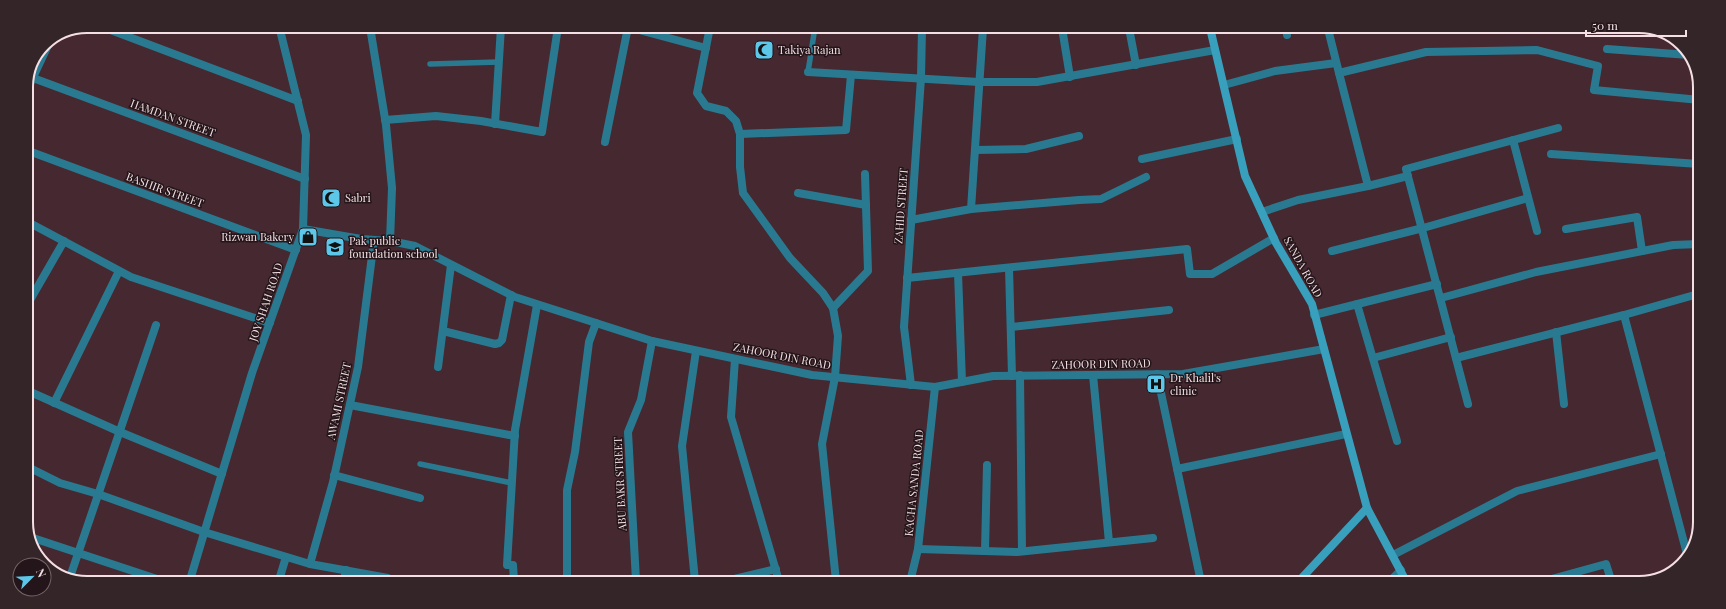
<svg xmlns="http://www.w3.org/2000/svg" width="1726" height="609" viewBox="0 0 1726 609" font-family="'Playfair Display',serif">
<rect width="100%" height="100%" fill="#462830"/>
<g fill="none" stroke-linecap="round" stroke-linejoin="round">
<g stroke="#297a91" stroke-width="5.5">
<path d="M430 64 499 62"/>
<path d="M808 72 815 27"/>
<path d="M420 464 512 483"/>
</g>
<g stroke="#297a91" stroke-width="8">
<path d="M100 26 298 101"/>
<path d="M370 27 386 125 392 188 390 241"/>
<path d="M628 27 706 48"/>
<path d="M710 27 697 93 706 106 726 111 736 121 740 134V167L743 193 790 258 823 293 833 308 838 336 835 377 822 444 836 581"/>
<path d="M1062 28 1070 77"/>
<path d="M1129 28 1136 65"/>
<path d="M1286 28 1287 35"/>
<path d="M1328 29 1339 73 1426 52 1537 50 1598 66 1594 90 1700 100"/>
<path d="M1607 49 1689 55"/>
<path d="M808 72 979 82H1037L1215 50"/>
<path d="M1339 73 1368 186 1408 176"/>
<path d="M33 78 305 179"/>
<path d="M1224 85 1275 71 1336 63"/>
<path d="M385 120 436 116 481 121 542 132 558 27"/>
<path d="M495 124 501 27"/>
<path d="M740 134 846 130 851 75"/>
<path d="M1513 140 1537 231"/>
<path d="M605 142 628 27"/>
<path d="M26 150 296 250"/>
<path d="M975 150 1026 149 1079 136"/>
<path d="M1551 154 1699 164"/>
<path d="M1142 159 1237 139"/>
<path d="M798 193 866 205"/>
<path d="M971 209 1079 200 1101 199 1146 177"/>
<path d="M1262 212 1298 200 1368 186"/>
<path d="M911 220 971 209 983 28"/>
<path d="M26 221 131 277 270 323"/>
<path d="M1566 229 1637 217 1642 251"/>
<path d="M1332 251 1423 228 1528 198"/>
<path d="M1009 268 1012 376"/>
<path d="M958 273 962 382"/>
<path d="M907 278 1187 249 1190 274H1212L1274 238"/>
<path d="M1441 298 1536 272 1673 245 1699 244"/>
<path d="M1357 304 1397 441"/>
<path d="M26 307 64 241"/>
<path d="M833 308 868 271 865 174"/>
<path d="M1314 315 1437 284"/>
<path d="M1624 315 1687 554"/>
<path d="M1011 327 1169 310"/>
<path d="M443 331 495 344 499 343 502 340 511 295"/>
<path d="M1556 332 1564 404"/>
<path d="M1373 358 1451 337"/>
<path d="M1456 358 1624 315 1698 294"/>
<path d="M735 359 731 417 779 581"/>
<path d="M438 367 451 265"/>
<path d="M1157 374 1201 582"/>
<path d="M1020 375 1022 551"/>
<path d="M1093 375 1109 542"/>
<path d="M911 385 904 327 921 78 922 28"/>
<path d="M26 390 120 432 222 474"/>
<path d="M54 403 119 271"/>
<path d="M1468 404 1406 169 1558 128"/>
<path d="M350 405 515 436"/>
<path d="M26 466 60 483 98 494 204 532 310 564 388 578 390 580"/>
<path d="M1177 469 1346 434"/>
<path d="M334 475 420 498"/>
<path d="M30 537 160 580"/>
<path d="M918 549 1017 552 1153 538"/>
<path d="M985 551 987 465"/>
<path d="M1393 555 1517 491 1661 454"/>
<path d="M310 564 333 482 358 367 374 240"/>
<path d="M69 580 156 325"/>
<path d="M279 580 286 557"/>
<path d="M344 580 346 570"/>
<path d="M514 581 513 565H507L515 430 537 305"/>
<path d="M567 581V490L575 452 589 342 596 323"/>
<path d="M636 581 628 432 641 400 652 341"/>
<path d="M695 581 682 446 696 351"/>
<path d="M726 581 776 569"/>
<path d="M1389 582 1401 570"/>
<path d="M1537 583 1606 564 1612 583"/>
</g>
<g stroke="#297a91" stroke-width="8">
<path d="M26 92 50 41"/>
<path d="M303 229 361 239 390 241 415 246 515 297 652 341 812 375 935 387 993 376 1183 374 1324 349"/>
<path d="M190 580 252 373 303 229 306 135 279 26"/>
<path d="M910 582 918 549 935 387"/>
</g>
<g stroke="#389fbc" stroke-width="8">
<path d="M1210 28 1245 176 1276 243 1312 304 1367 508 1407 583"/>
<path d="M1298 582 1367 508"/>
</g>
</g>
<defs>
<symbol id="mosque-square" viewBox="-11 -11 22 22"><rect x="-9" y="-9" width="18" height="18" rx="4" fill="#5cc7e8" stroke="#231519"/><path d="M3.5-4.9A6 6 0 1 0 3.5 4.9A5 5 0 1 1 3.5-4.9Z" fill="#111"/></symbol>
<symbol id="shop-square" viewBox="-11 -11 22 22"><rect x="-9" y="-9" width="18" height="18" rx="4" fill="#5cc7e8" stroke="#231519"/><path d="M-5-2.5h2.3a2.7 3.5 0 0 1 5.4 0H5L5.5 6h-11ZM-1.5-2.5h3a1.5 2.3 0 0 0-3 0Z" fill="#111"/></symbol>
<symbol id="school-square" viewBox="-11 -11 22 22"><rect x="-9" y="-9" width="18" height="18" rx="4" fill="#5cc7e8" stroke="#231519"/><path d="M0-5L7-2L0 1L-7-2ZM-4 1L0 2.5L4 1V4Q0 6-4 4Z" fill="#111"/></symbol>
<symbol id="hospital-square" viewBox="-11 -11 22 22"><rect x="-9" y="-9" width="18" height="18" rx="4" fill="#5cc7e8" stroke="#231519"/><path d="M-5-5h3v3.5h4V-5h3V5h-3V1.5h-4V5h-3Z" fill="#111"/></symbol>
</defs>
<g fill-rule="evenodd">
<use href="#mosque-square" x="753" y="39" width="22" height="22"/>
<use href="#mosque-square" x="320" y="187" width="22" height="22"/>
<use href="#shop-square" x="297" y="226" width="22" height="22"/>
<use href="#school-square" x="324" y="236" width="22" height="22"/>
<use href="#hospital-square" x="1145" y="373" width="22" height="22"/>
</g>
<g text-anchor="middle" stroke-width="3" stroke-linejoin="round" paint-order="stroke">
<g font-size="11" fill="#f4e0e4" stroke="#231519" text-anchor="start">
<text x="778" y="54">Takiya Rajan</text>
<text x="345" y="202">Sabri</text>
<text x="294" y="241" text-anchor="end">Rizwan Bakery</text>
<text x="349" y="245">Pak public<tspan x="349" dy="13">foundation school</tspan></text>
<text x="1170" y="382">Dr Khalil's<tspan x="1170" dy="13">clinic</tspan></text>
</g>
<g font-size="11" fill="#f4e0e4" stroke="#231519">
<text transform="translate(173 118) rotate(20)" y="4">HAMDAN STREET</text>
<text transform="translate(165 190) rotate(20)" y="4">BASHIR STREET</text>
<text transform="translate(901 206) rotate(-86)" y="4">ZAHID STREET</text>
<text transform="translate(1303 267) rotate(61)" y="4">SANDA ROAD</text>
<text transform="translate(266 302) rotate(-71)" y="4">JOY SHAH ROAD</text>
<text transform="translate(782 356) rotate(11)" y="4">ZAHOOR DIN ROAD</text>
<text transform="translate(1101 364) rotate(-1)" y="4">ZAHOOR DIN ROAD</text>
<text transform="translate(339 401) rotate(-78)" y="4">AWAMI STREET</text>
<text transform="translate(914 483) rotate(-84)" y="4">KACHA SANDA ROAD</text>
<text transform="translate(620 484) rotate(-93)" y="4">ABU BAKR STREET</text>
</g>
</g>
<path d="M0 0H1726V609H0ZM87 33H1639A54 54 0 0 1 1693 87V522A54 54 0 0 1 1639 576H87A54 54 0 0 1 33 522V87A54 54 0 0 1 87 33Z" fill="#342529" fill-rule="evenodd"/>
<path fill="none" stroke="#f4e0e4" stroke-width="2" d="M87 33H1639A54 54 0 0 1 1693 87V522A54 54 0 0 1 1639 576H87A54 54 0 0 1 33 522V87A54 54 0 0 1 87 33Z"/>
<g transform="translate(32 577) rotate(66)"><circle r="19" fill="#231519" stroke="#77666a"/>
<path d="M0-3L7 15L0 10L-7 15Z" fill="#5cc7e8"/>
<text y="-6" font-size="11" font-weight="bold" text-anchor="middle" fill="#f4e0e4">N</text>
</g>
<path d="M1586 30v6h100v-6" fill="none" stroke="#f4e0e4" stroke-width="2"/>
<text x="1592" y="30" font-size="12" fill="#f4e0e4" stroke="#231519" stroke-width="3" paint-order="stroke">50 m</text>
</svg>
